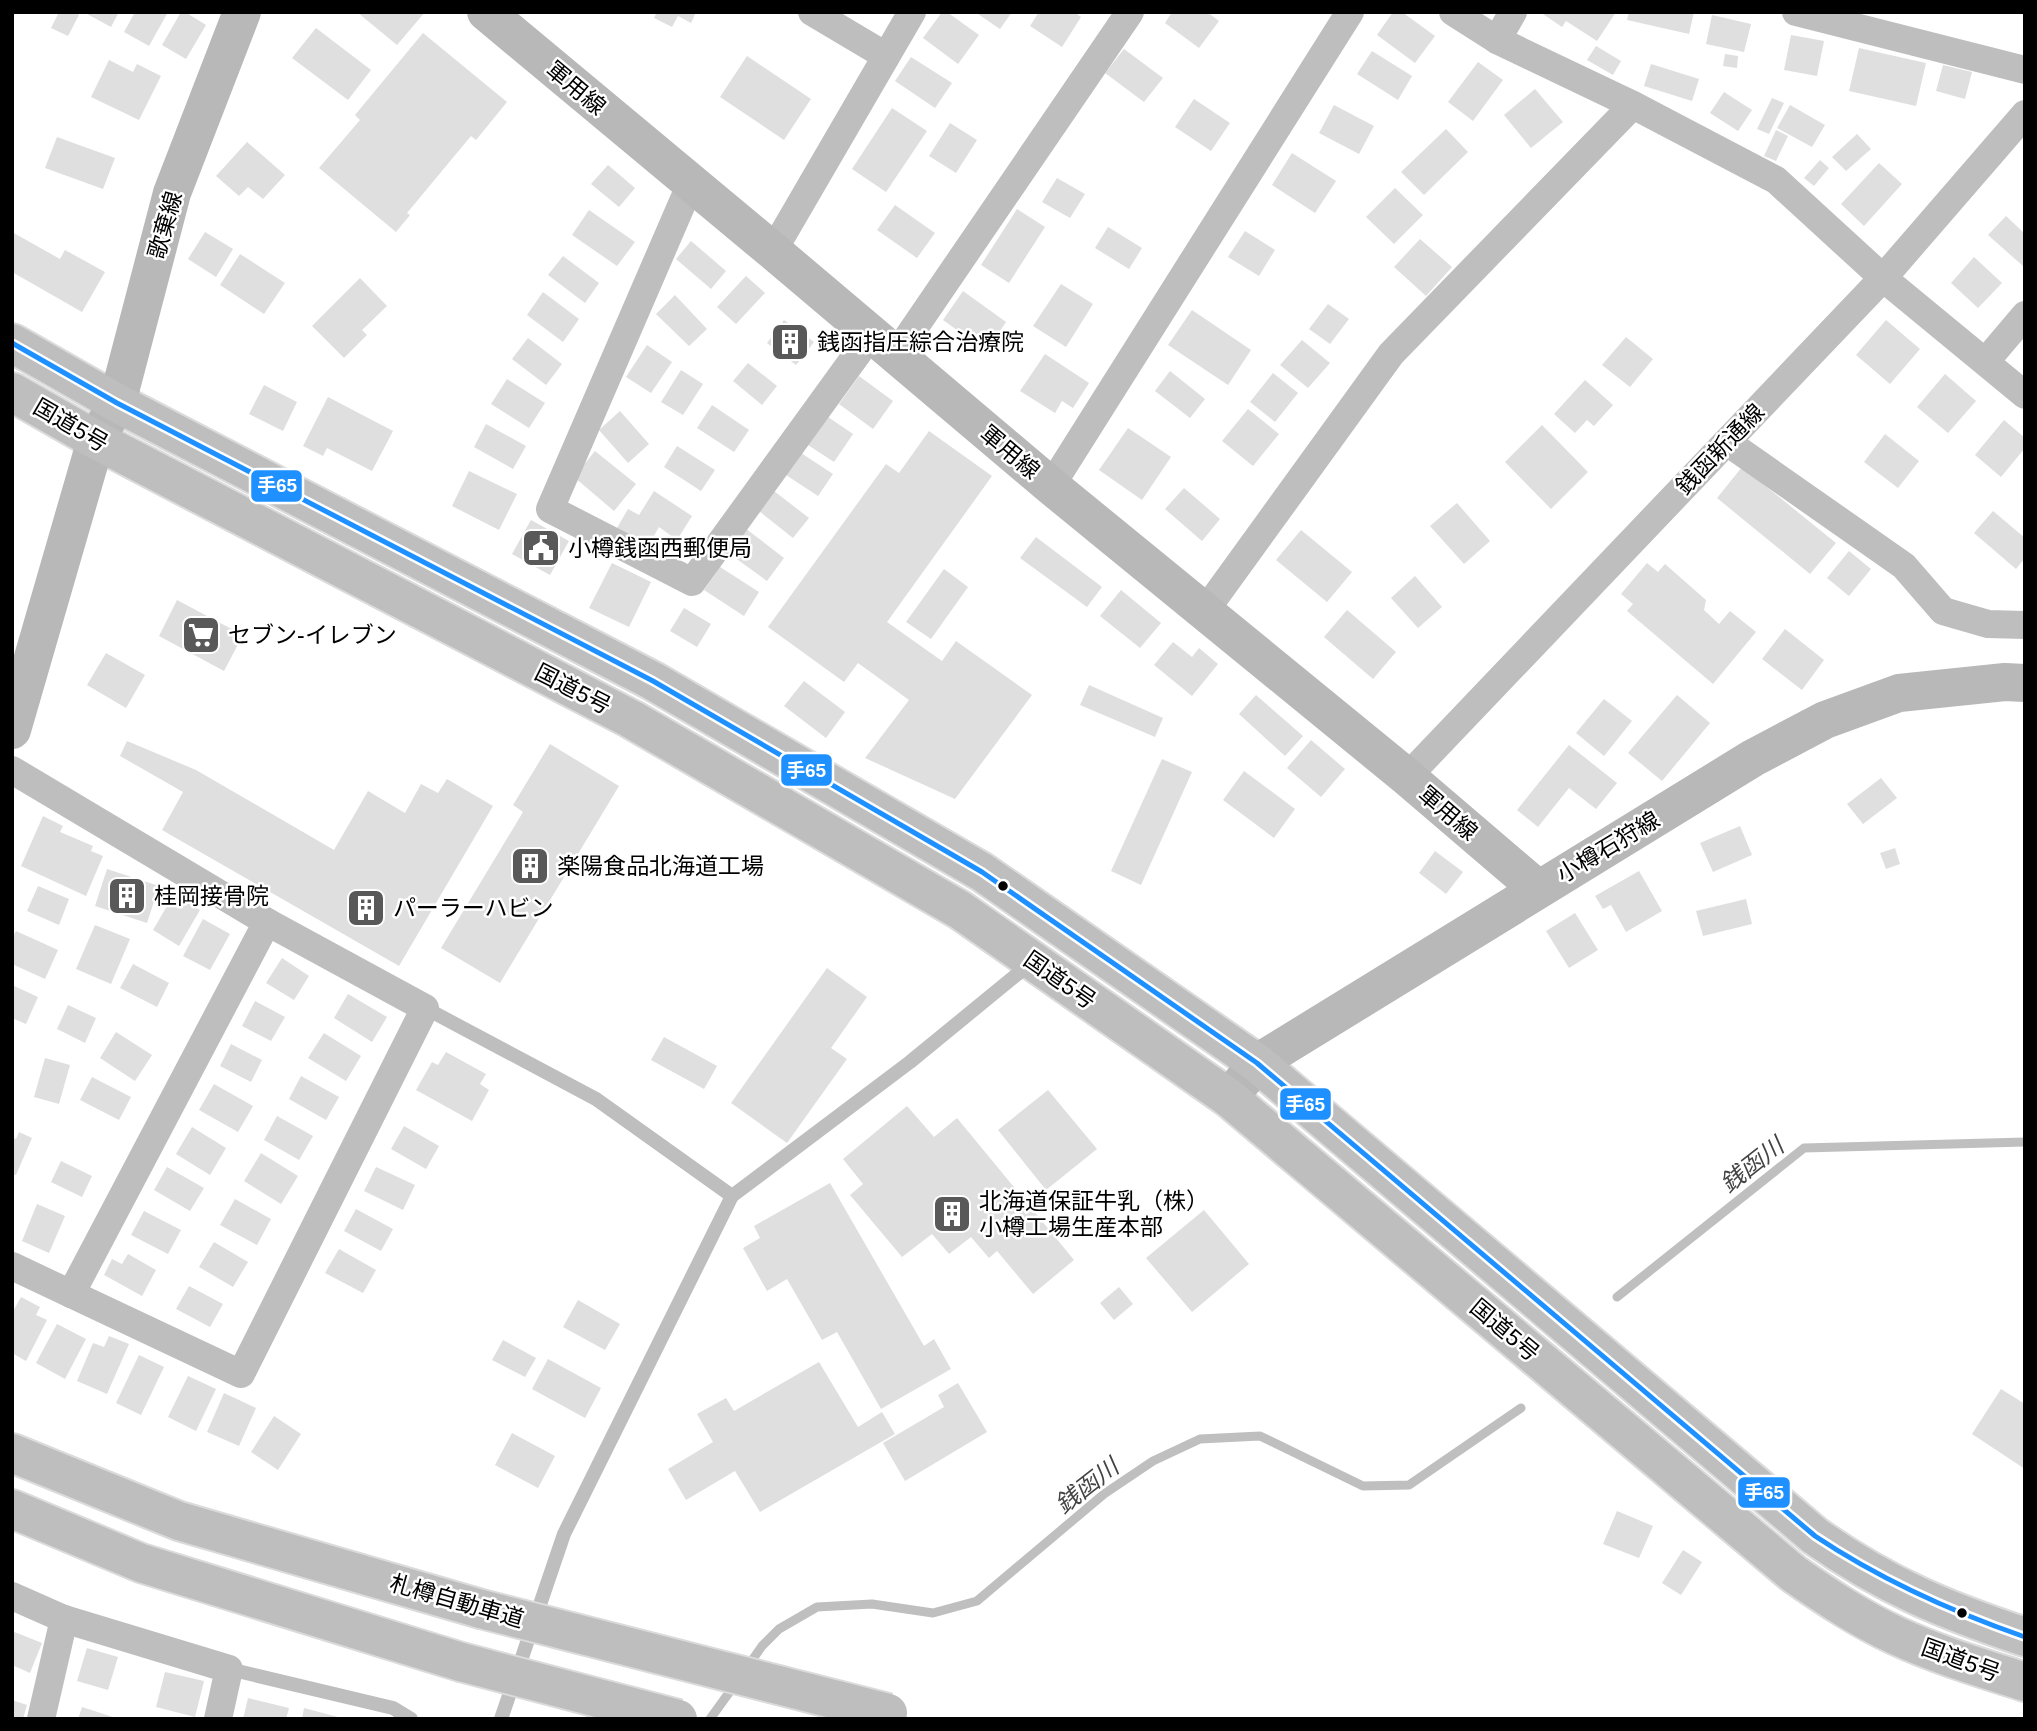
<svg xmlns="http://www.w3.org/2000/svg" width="2037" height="1731" viewBox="0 0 2037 1731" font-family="Helvetica,'Noto Sans JP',sans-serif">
<rect width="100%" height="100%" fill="#fff"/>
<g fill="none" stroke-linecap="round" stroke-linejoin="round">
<g stroke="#bfbfbf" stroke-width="9">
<path d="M1617 1297 1804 1148 2025 1142"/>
<path d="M748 1666 762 1646 779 1629 817 1607 872 1604 933 1613 977 1601 1104 1494 1153 1461 1200 1439 1260 1436 1363 1486 1409 1485 1521 1408"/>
<path d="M710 1719 736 1683"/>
</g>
</g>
<g fill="#dfdfdf">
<path d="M59 12H74L79 15 68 36 51 28Z"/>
<path d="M88 12H119L111 27 87 14Z"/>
<path d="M135 12H168L149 46 124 32Z"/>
<path d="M181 12H185L206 25 186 59 162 45Z"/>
<path d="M357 12H425L397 45Z"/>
<path d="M657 12H696L691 23 678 16 672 27 654 18Z"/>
<path d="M942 12H947L979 35 958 64 923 38Z"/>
<path d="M975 12H1012L1000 29Z"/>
<path d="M1039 12H1074L1081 17 1062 47 1030 26Z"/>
<path d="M1172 12H1207L1219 21 1199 48 1165 23Z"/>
<path d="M1393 12H1402L1435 36 1415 63 1377 35Z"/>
<path d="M1540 12H1616L1597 41 1566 21 1562 27Z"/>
<path d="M1629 12H1694L1689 34 1627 20Z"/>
<path d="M1712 15 1751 24 1744 52 1706 44Z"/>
<path d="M316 28 371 70 348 100 292 58Z"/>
<path d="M423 33 507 102 476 140 471 136 407 213 410 215 396 232 319 168 360 120 355 115Z"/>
<path d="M1791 35 1824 41 1817 76 1784 70Z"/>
<path d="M1596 46 1621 61 1613 75 1587 60Z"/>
<path d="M1859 48 1926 63 1916 106 1849 91Z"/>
<path d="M1124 49 1163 78 1144 102 1105 73Z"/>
<path d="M1372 51 1412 76 1398 100 1357 74Z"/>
<path d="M1725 54 1738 56 1737 68 1723 66Z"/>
<path d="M747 56 811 99 784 140 720 97Z"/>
<path d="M911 57 952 83 935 108 895 81Z"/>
<path d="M109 60 133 72 137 64 161 76 139 120 91 97Z"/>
<path d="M1478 62 1503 80 1473 121 1448 102Z"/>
<path d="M1651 64 1699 79 1692 101 1644 86Z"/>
<path d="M1943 65 1972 72 1965 99 1936 91Z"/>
<path d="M1535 89 1563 122 1531 148 1504 115Z"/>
<path d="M1724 92 1752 110 1738 131 1710 113Z"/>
<path d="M1772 98 1784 103 1769 134 1757 129Z"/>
<path d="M1194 99 1230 123 1211 151 1175 127Z"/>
<path d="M1334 105 1374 126 1359 154 1319 133Z"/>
<path d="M1790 105 1825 125 1812 147 1777 128Z"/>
<path d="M892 108 927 131 886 192 852 169Z"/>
<path d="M950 123 977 140 956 173 929 156Z"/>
<path d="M1446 129 1468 152 1424 195 1401 172Z"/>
<path d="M1776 130 1788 136 1776 161 1764 156Z"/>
<path d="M1857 134 1871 149 1846 171 1832 157Z"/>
<path d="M57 137 115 158 103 189 45 168Z"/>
<path d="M247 142 285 175 263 199 248 187 239 196 216 176Z"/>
<path d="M1292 153 1336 181 1315 213 1272 185Z"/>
<path d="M1820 160 1829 168 1814 186 1804 178Z"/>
<path d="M1879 163 1902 184 1864 226 1841 204Z"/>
<path d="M608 165 635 188 619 207 591 184Z"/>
<path d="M1057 178 1085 194 1070 218 1042 202Z"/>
<path d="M1395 188 1423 215 1394 244 1366 217Z"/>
<path d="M895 205 935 233 917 258 877 230Z"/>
<path d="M1017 209 1045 227 1009 283 981 265Z"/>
<path d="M589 210 635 242 617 266 572 235Z"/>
<path d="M2006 216 2025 234V264L2023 266 1988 235Z"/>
<path d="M1108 227 1142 248 1129 269 1095 248Z"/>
<path d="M1245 231 1275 250 1259 276 1228 257Z"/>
<path d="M12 232 60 259 65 250 105 272 82 312 12 272Z"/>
<path d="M205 232 233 249 216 277 188 259Z"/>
<path d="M1420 239 1452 267 1426 296 1394 267Z"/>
<path d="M691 241 726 271 711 289 676 259Z"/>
<path d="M240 254 285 283 264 314 220 285Z"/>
<path d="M563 256 599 283 585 303 548 275Z"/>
<path d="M1974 257 2002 283 1978 308 1951 283Z"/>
<path d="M746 276 765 293 736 324 717 307Z"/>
<path d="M360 278 387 306 362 330 367 335 344 358 312 326Z"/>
<path d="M1061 284 1093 304 1066 347 1033 326Z"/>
<path d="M963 291 1006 322 986 351 943 320Z"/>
<path d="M543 292 579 319 563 342 527 315Z"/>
<path d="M675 295 707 329 689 346 656 314Z"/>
<path d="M1328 304 1349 319 1330 344 1309 329Z"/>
<path d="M1192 310 1251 350 1228 385 1168 345Z"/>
<path d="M784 320 814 342 796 365 767 343Z"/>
<path d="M1886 320 1920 349 1890 384 1856 355Z"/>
<path d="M1626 337 1653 359 1630 387 1602 365Z"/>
<path d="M528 338 562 364 546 385 512 359Z"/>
<path d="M1302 340 1330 363 1308 388 1280 365Z"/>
<path d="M647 345 672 362 651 393 626 377Z"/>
<path d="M1045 354 1089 383 1073 408 1062 401 1055 413 1020 391Z"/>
<path d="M748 363 777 386 762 405 733 381Z"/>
<path d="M681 370 703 384 683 415 661 402Z"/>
<path d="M1170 371 1205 399 1190 418 1155 391Z"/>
<path d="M1273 373 1298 393 1275 422 1250 402Z"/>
<path d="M1945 374 1976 401 1948 433 1917 407Z"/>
<path d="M859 376 893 401 873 429 839 404Z"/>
<path d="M507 379 545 403 529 428 491 404Z"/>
<path d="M1585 380 1613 405 1594 426 1587 420 1575 433 1554 414Z"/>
<path d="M264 385 297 402 283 431 249 414Z"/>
<path d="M328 397 393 431 372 471 327 448 323 456 303 446Z"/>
<path d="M712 405 749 430 734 452 697 428Z"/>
<path d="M1248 409 1279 434 1253 466 1222 441Z"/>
<path d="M620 411 649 444 628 463 599 430Z"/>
<path d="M828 417 853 434 834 462 808 445Z"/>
<path d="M2004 420 2025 438V448L2001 477 1975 455Z"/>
<path d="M486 424 526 446 513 469 474 447Z"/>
<path d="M1542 425 1588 472 1551 509 1505 462Z"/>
<path d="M1128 428 1171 457 1142 500 1099 470Z"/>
<path d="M929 431 992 476 887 622 942 661 956 641 1032 695 955 799 865 758 909 700 858 663 844 682 768 627 886 464 899 473Z"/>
<path d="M1885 434 1919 461 1898 488 1864 462Z"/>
<path d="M677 446 715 470 701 491 664 467Z"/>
<path d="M595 451 636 484 614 511 574 477Z"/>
<path d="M801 453 833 474 818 496 786 475Z"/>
<path d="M1742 467 1836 543 1810 574 1717 498Z"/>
<path d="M469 471 517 494 499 530 452 506Z"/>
<path d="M1184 488 1220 519 1202 541 1165 509Z"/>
<path d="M654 491 692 516 677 540 659 527 648 546 617 528 628 509 639 515Z"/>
<path d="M774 491 809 518 793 538 759 511Z"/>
<path d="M1457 503 1490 541 1464 564 1430 526Z"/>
<path d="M1993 511 2025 538V558L2016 569 1974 533Z"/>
<path d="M531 520 569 541 550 575 512 554Z"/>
<path d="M745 528 784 558 767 581 727 552Z"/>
<path d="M1301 530 1352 572 1327 602 1276 560Z"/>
<path d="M1036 537 1102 587 1087 607 1020 558Z"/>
<path d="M1849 551 1871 569 1849 596 1827 578Z"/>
<path d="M612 563 651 582 629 627 589 608Z"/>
<path d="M1647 563 1658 572 1665 564 1706 600 1704 610 1719 624 1730 611 1756 632 1713 684 1627 611 1633 604 1621 594Z"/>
<path d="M720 567 759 592 744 616 704 590Z"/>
<path d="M944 569 968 587 931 639 906 622Z"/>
<path d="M1415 576 1442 607 1418 628 1391 598Z"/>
<path d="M1121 590 1161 623 1140 648 1100 616Z"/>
<path d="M177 600 243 635 224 671 159 636Z"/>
<path d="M684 608 711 624 697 647 670 631Z"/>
<path d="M1347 610 1396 652 1373 679 1324 637Z"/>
<path d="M1785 629 1824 660 1802 690 1762 659Z"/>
<path d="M1173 642 1192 657 1199 648 1218 664 1192 696 1154 665Z"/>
<path d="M106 653 145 675 126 708 87 685Z"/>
<path d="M804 681 845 712 826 738 784 706Z"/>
<path d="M1089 685 1163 718 1155 737 1080 705Z"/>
<path d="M1256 695 1303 736 1285 756 1239 714Z"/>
<path d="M1677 695 1710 723 1662 781 1628 753Z"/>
<path d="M1604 699 1632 721 1604 756 1576 733Z"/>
<path d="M1311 740 1345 769 1321 797 1287 768Z"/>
<path d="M127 741 196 770 334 850 368 791 405 813 421 784 438 793 447 779 493 806 399 966 162 830 183 792 120 756Z"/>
<path d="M550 744 619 786 500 983 441 948 523 812 513 805Z"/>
<path d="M1569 745 1617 783 1596 809 1569 788 1538 827 1517 810Z"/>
<path d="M1162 759 1192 772 1141 885 1111 871Z"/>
<path d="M1244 771 1295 809 1274 838 1223 800Z"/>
<path d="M1881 778 1897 798 1863 824 1847 804Z"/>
<path d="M43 816 63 826 60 832 93 846 91 851 103 856 86 896 21 866Z"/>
<path d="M1740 826 1752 855 1713 872 1700 843Z"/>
<path d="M1895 848 1900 864 1886 869 1880 853Z"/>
<path d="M1435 851 1463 872 1446 894 1419 873Z"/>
<path d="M107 869 159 886 147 923 95 906Z"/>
<path d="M1639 871 1662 911 1626 932 1611 905 1603 909 1595 896Z"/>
<path d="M38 886 69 899 59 925 27 911Z"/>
<path d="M174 894 200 910 179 946 153 930Z"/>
<path d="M1746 899 1752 924 1703 936 1696 911Z"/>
<path d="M1575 913 1598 950 1569 968 1546 931Z"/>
<path d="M203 919 230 934 210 970 183 956Z"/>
<path d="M95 925 130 939 111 984 76 969Z"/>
<path d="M16 931 58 950 45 979 12 964V938Z"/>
<path d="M282 958 309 976 294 1000 266 983Z"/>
<path d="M133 964 169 983 157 1007 120 988Z"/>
<path d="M827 968 867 997 831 1048 847 1059 787 1143 731 1103Z"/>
<path d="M12 985 38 997 26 1024 12 1018Z"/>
<path d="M348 994 387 1017 372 1042 334 1018Z"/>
<path d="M255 1001 285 1017 271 1041 242 1026Z"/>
<path d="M68 1005 96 1018 85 1043 57 1029Z"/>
<path d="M116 1032 152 1055 135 1081 100 1058Z"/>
<path d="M324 1033 361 1056 346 1081 308 1058Z"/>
<path d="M664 1037 717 1066 704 1089 651 1060Z"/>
<path d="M231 1044 262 1060 251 1082 220 1066Z"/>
<path d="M446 1052 486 1074 480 1084 489 1090 472 1121 416 1090 432 1062 438 1065Z"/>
<path d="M45 1058 70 1065 59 1104 34 1097Z"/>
<path d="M301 1076 339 1097 326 1120 289 1099Z"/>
<path d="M92 1077 131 1097 119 1120 80 1100Z"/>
<path d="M214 1084 253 1106 238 1132 199 1110Z"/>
<path d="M1048 1090 1097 1149 1046 1190 998 1130Z"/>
<path d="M907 1106 934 1137 957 1118 1074 1260 1033 1294 997 1251 989 1258 971 1237 949 1254 932 1234 902 1257 850 1195 863 1184 843 1159Z"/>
<path d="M277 1116 313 1136 299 1160 264 1140Z"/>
<path d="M404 1126 439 1146 426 1169 391 1149Z"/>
<path d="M192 1127 226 1148 210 1175 176 1154Z"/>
<path d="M19 1132 32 1138 16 1175 12 1174V1137L16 1139Z"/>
<path d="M261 1153 298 1176 281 1204 244 1181Z"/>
<path d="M61 1161 92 1176 82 1197 51 1182Z"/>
<path d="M167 1167 204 1188 190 1211 154 1190Z"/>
<path d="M376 1167 415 1185 403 1210 364 1191Z"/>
<path d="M830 1183 924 1346 934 1339 951 1369 881 1409 837 1332 822 1340 787 1279 767 1291 743 1248 760 1238 754 1226Z"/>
<path d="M235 1199 271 1219 257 1245 220 1225Z"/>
<path d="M37 1204 65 1216 49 1253 22 1241Z"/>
<path d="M356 1209 393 1229 381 1251 344 1231Z"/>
<path d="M1204 1210 1249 1264 1192 1312 1146 1258Z"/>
<path d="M144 1211 181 1230 168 1254 131 1235Z"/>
<path d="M214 1242 248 1262 233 1287 199 1267Z"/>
<path d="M339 1249 376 1270 363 1293 325 1273Z"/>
<path d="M128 1254 156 1270 142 1296 104 1275 112 1259 122 1264Z"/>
<path d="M189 1286 223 1304 210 1327 176 1309Z"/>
<path d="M1119 1287 1133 1304 1114 1320 1100 1303Z"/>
<path d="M21 1297 40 1307 36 1315 47 1320 26 1361 12 1353V1313Z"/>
<path d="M578 1300 620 1324 605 1350 563 1327Z"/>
<path d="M57 1324 86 1339 65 1379 36 1363Z"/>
<path d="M109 1336 129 1344 107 1394 77 1381 93 1343 104 1347Z"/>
<path d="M503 1340 536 1358 525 1377 492 1360Z"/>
<path d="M139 1355 164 1367 141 1415 116 1403Z"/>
<path d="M548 1359 601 1388 585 1418 532 1389Z"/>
<path d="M819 1362 858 1427 882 1412 895 1434 760 1512 735 1471 686 1500 668 1469 713 1442 697 1414 726 1398 734 1411Z"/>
<path d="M188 1376 216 1389 196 1431 168 1417Z"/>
<path d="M958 1383 987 1432 905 1481 883 1443 944 1407 938 1395Z"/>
<path d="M2001 1389 2025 1404V1469L1972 1434Z"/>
<path d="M224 1393 256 1408 239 1446 207 1432Z"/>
<path d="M274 1416 301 1434 278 1470 251 1452Z"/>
<path d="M512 1433 555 1456 538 1488 495 1465Z"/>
<path d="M1617 1511 1653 1526 1639 1558 1603 1544Z"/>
<path d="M1683 1550 1702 1562 1681 1595 1662 1583Z"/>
<path d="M12 1631 42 1643 30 1673 12 1665Z"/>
<path d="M87 1648 118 1657 108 1690 77 1681Z"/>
<path d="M165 1672 204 1681 195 1717 156 1707Z"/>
<path d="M248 1698 289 1708 286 1719H243Z"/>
<path d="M12 1700 27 1705 23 1719H12Z"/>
<path d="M82 1707 116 1718V1719H78Z"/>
<path d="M304 1708 338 1717 337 1719H302Z"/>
</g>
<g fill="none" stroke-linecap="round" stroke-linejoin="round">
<defs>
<g id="highway">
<path d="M12 343 117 403 653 681 982 872 1257 1063 1815 1536C1886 1586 1944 1610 2025 1637"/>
<path d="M12 392 96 440 631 719 960 910 1229 1098 1794 1574C1827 1597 1860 1619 1897 1636 1938 1655 1982 1668 2025 1682"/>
<path d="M12 1453 179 1521 481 1609"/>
<path d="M12 1509 141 1563 461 1662"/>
</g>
</defs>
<use href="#highway" stroke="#dbdbdb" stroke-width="42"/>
<g stroke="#bebebe" stroke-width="14">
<path d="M425 1008 596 1099 732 1196 910 1062 1032 962"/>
<path d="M229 1669 393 1708 411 1719"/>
<path d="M501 1719 564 1534 732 1196"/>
</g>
<g stroke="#bebebe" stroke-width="28">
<path d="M812 12 886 56"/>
<path d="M1453 12 1497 40 1633 105 1776 180 1883 278 2025 395"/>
<path d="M1796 12 2025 70"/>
<path d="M1497 40 1513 12"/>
<path d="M691 183 550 509 692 582 871 335"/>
<path d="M773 251 912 12"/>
<path d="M895 356 1130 12"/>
<path d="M1986 361 2025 315"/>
<path d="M1727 442 1904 566 1943 611 1988 624 2025 625"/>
<path d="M1051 486 1350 12"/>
<path d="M1205 611 1391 354 1633 105"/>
<path d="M12 770 267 922 425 1008 241 1374 12 1266"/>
<path d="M1407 777 1883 278 2025 114"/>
<path d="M71 1294 267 922"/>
<path d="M12 1596 64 1619 229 1669 218 1719"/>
<path d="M41 1719 64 1619"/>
</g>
<g stroke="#b8b8b8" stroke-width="38">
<path d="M486 12 773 251 1051 486 1407 777 1538 889"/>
<path d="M12 730 96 440 117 403 172 193 242 12"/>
<path d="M1229 1098 1257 1063 1753 758 1825 720 1899 693 2005 682 2025 683"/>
</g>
<use href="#highway" stroke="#bebebe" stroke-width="38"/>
<defs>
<g id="highway-bridge">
<path d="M481 1609 888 1713"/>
<path d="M461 1662 678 1719"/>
</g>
</defs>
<use href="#highway-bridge" stroke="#dbdbdb" stroke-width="42" stroke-linecap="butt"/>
<use href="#highway-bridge" stroke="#bebebe" stroke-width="38"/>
<defs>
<path id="bus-1" d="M12 343 117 403 653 681 982 872 1257 1063 1815 1536C1881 1580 1950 1611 2025 1637"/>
</defs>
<use href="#bus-1" stroke="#fff" stroke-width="10"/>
<use href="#bus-1" stroke="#1e90ff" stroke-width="5"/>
</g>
<defs>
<symbol id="building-square" viewBox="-11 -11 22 22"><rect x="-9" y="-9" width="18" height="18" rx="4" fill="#595959" stroke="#fff"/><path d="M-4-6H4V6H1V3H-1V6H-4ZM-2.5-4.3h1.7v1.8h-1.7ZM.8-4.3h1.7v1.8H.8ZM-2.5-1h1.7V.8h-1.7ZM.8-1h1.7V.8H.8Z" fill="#fff"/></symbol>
<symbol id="civic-square" viewBox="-11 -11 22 22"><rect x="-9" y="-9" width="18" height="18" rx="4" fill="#595959" stroke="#fff"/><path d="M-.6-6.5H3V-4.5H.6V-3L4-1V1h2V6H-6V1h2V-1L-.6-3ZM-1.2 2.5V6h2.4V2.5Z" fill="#fff"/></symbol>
<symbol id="supermarket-square" viewBox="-11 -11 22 22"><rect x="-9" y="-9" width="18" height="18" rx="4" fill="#595959" stroke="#fff"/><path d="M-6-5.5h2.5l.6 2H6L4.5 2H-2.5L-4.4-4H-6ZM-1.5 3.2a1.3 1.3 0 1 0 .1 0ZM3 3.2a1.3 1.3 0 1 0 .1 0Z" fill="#fff"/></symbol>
</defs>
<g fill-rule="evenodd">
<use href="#building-square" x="768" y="320" width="44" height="44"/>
<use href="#civic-square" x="519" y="526" width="44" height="44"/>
<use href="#supermarket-square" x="179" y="613" width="44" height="44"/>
<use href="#building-square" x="508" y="844" width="44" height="44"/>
<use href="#building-square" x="105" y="874" width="44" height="44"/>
<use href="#building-square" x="344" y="886" width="44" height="44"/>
<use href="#building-square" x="930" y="1192" width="44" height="44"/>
</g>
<g fill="#000" stroke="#fff" stroke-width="2.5">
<circle cx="1003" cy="886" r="6"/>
<circle cx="1962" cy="1613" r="6"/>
</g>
<g text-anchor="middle" stroke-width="5" stroke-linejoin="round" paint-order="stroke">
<g font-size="23" fill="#000" stroke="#fff">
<text transform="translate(576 88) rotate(40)" y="8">軍用線</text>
<text transform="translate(165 225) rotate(-74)" y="8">歌棄線</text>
<text transform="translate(71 425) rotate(30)" y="8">国道5号</text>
<text transform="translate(1720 449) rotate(-46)" y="8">銭函新通線</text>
<text transform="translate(1010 452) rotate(40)" y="8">軍用線</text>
<text transform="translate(573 689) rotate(27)" y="8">国道5号</text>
<text transform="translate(1448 813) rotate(41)" y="8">軍用線</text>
<text transform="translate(1608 847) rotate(-31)" y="8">小樽石狩線</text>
<text transform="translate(1060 980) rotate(35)" y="8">国道5号</text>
<text transform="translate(1505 1330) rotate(40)" y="8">国道5号</text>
<text transform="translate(457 1601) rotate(16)" y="8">札樽自動車道</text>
<text transform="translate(1961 1660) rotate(20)" y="8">国道5号</text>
</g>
<g font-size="23" fill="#000" stroke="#fff" text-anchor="start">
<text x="817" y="350">銭函指圧綜合治療院</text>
<text x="568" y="556">小樽銭函西郵便局</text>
<text x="228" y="643">セブン-イレブン</text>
<text x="557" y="874">楽陽食品北海道工場</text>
<text x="154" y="904">桂岡接骨院</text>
<text x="393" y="916">パーラーハビン</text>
<text x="979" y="1209">北海道保証牛乳（株）<tspan x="979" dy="26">小樽工場生産本部</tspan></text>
</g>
<g font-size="24" font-style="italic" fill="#444" stroke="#fff">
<text transform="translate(1752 1165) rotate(-38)" y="8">銭函川</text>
<text transform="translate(1087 1486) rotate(-38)" y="8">銭函川</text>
</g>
</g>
<g stroke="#fff" stroke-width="2.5">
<rect x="250" y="469" width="53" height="34" rx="7" fill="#1e90ff"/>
<rect x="780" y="753" width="53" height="34" rx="7" fill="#1e90ff"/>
<rect x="1279" y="1087" width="53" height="34" rx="7" fill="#1e90ff"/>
<rect x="1737" y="1476" width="54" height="33" rx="7" fill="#1e90ff"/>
</g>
<g font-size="19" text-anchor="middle" font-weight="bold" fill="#fff">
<text x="277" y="492">手65</text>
<text x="806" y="777">手65</text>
<text x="1305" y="1111">手65</text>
<text x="1764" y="1499">手65</text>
</g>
<rect width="2037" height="1731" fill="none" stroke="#000000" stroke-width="28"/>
</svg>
